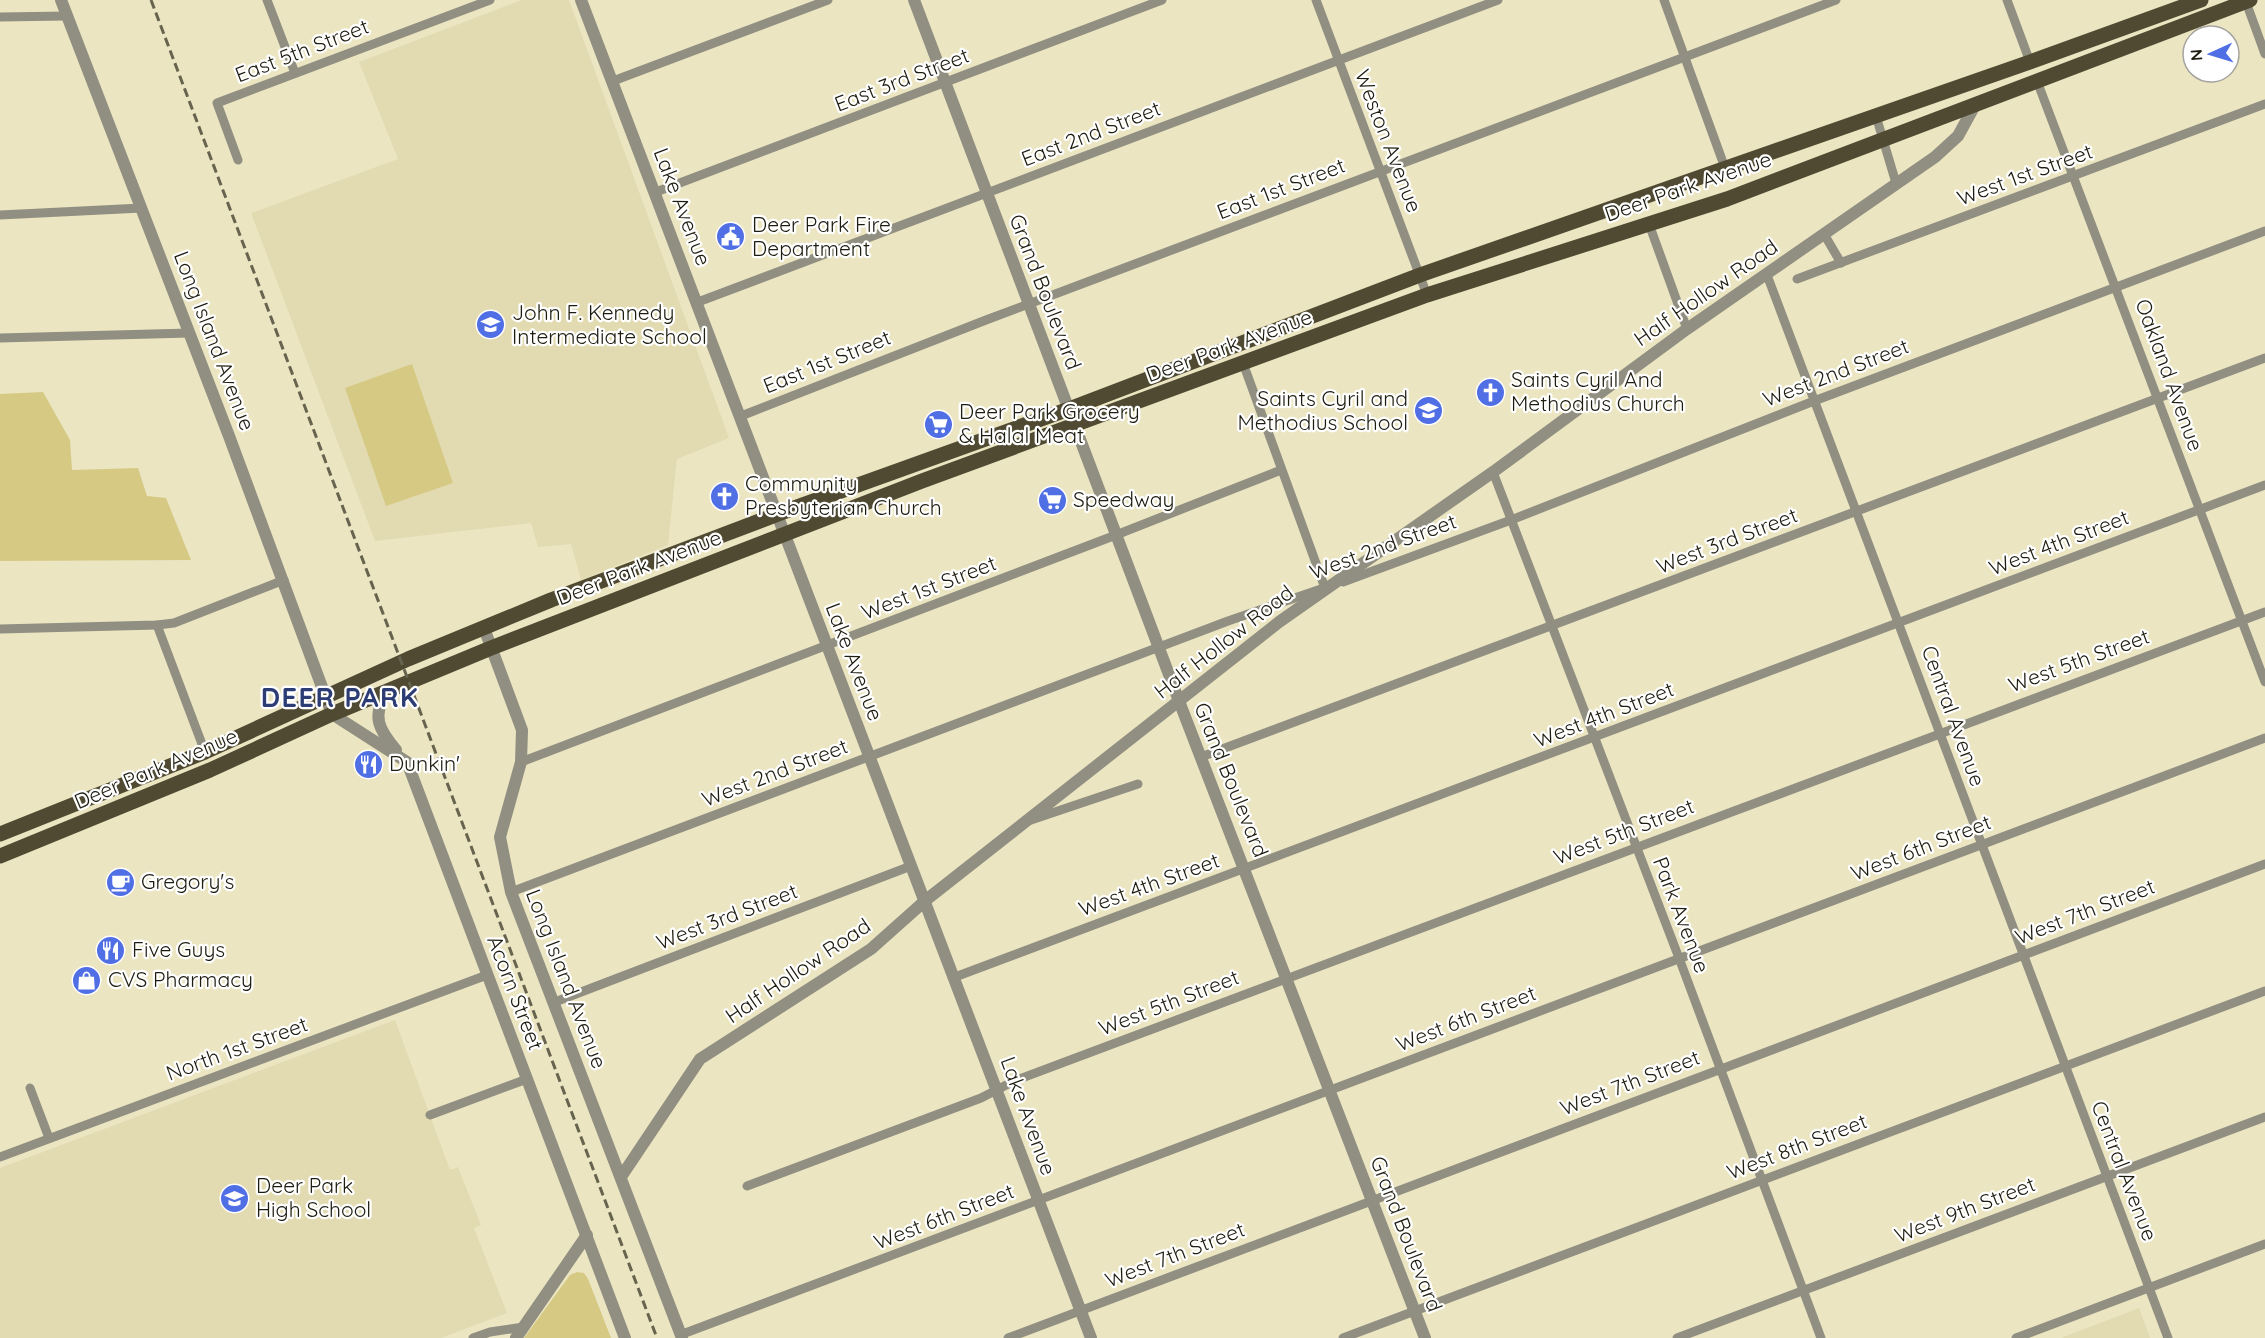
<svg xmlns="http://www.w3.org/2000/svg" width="2265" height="1338" viewBox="0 0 2265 1338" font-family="Quicksand,sans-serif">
<rect width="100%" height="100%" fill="#ebe5c2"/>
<g fill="#e2dbb1">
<path d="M522 0H569L729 438 677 459 668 545 581 580 571 544 538 547 531 523 375 541 251 213 398 159 359 62Z"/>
<path d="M395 1020 450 1170 458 1167 481 1225 474 1228 507 1313 441 1338H0V1168Z"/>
<path d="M2139 1308 2150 1338H2061Z"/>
</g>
<g fill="#d5c983">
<path d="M412 364 453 483 386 506 345 388Z"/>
<path d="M43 392 70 440 72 470 138 468 147 496 166 498 191 560 0 561V394Z"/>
<path d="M577 1272 584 1273 588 1279 611 1338H524L570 1275Z"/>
</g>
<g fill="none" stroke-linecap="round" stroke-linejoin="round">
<g stroke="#918f81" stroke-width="9">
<path d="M267 0 295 73"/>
<path d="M1316 0 1427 295"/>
<path d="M1664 0 1725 168"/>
<path d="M2007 0 2030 62"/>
<path d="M2246 2 2265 54"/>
<path d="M0 17 67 16"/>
<path d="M613 81 828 0"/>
<path d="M2037 81 2265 682"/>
<path d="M1876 116 1896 183"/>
<path d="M238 160 217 103 490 0"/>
<path d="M656 192 1162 0"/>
<path d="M0 215 142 208"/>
<path d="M1649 224 1687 329"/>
<path d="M1824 234 1841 263"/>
<path d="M1767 275 2168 1338"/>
<path d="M1797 279 2265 104"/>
<path d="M698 302 1498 0"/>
<path d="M0 338 190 333"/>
<path d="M1243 363 1325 588"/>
<path d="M741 416 986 320 1836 0"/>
<path d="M1493 472 1679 958 1821 1338"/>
<path d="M1343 582 1511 520 1814 401 2265 231"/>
<path d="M157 625 205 752"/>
<path d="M0 629 157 625 174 623 284 580"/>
<path d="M1201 757 2265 358"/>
<path d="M521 762 1116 535 1281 470"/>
<path d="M1031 820 1138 784"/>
<path d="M511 892 1228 621 1321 589"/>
<path d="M955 977 2265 485"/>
<path d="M555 1002 911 866"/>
<path d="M30 1088 49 1138"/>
<path d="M430 1115 527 1079"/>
<path d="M0 1157 487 975"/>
<path d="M747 1186 981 1098 1014 1081 2265 612"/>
<path d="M680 1335 2265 738"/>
<path d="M473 1338 490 1332 524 1327"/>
<path d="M1008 1338 2265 864"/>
<path d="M1343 1338 2265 991"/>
<path d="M1677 1338 2265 1117"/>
<path d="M2016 1338 2265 1244"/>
</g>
<g stroke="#918f81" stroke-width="12">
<path d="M61 0 229 436 332 714 407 762 625 1338"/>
<path d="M581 0 1091 1338"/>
<path d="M914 0 1179 701 1425 1338"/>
<path d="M484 628 522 730 521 762 500 837 511 892 682 1338"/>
<path d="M387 692C371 716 379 730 396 750"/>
<path d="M621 1177 700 1059 871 949 926 900 1279 622 1493 472 1687 329 1935 157 1958 136 1975 105"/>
<path d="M516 1338 587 1235"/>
</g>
<g stroke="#4f4a31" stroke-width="15">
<path d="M0 834 205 752 408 659 551 600 794 508 1069 409 1420 275 2030 62 2201 0"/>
<path d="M0 856 210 770 332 714 491 648 922 481 1427 295 1727 199 2250 0"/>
</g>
<path stroke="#66634e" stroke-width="3" stroke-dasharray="9 4.5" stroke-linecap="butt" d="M151 0 657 1338"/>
</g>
<defs>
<symbol id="civic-disc" viewBox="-11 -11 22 22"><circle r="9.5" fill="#516fe4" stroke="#fff"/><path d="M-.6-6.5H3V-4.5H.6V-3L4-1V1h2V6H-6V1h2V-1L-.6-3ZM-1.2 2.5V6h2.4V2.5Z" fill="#fff"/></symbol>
<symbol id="school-disc" viewBox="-11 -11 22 22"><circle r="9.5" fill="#516fe4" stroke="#fff"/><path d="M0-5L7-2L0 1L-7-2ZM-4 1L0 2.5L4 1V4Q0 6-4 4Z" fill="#fff"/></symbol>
<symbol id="church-disc" viewBox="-11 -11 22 22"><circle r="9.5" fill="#516fe4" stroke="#fff"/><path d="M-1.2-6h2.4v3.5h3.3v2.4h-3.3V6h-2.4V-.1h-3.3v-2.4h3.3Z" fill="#fff"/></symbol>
<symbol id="supermarket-disc" viewBox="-11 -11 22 22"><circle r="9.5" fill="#516fe4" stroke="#fff"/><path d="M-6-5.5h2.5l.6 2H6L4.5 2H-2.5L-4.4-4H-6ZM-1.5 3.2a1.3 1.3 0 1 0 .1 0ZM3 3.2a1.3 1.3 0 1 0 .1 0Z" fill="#fff"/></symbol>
<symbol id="restaurant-disc" viewBox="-11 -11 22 22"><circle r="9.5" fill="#516fe4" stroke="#fff"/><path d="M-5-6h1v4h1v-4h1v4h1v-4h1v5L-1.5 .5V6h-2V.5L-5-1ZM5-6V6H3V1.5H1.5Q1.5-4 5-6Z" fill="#fff"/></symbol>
<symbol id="cafe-disc" viewBox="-11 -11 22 22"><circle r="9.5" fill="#516fe4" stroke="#fff"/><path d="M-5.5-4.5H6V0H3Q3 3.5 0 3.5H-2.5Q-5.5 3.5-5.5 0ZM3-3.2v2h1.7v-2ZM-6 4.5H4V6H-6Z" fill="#fff"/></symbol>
<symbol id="shop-disc" viewBox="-11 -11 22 22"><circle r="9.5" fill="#516fe4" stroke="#fff"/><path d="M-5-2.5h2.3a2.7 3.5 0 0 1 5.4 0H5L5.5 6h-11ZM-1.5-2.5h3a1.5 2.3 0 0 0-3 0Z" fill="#fff"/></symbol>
</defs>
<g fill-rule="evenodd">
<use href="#civic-disc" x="714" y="220" width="33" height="33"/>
<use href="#school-disc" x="474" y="308" width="33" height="33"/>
<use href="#church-disc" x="1474" y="376" width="33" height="33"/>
<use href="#school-disc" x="1412" y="394" width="33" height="33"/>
<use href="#supermarket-disc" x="922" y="408" width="33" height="33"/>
<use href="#church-disc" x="708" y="480" width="33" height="33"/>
<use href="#supermarket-disc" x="1036" y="484" width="33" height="33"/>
<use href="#restaurant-disc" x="352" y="748" width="33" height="33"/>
<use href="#cafe-disc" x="104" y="866" width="33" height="33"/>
<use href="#restaurant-disc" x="94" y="934" width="33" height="33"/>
<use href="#shop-disc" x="70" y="964" width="33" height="33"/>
<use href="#school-disc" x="218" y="1182" width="33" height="33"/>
</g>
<g text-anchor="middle" stroke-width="4.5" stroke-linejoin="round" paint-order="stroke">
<g font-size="21" fill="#1e1c0f" stroke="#fff">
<text transform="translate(302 51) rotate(-21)" y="7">East 5th Street</text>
<text transform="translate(902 80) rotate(-21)" y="7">East 3rd Street</text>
<text transform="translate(1091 134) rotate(-21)" y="7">East 2nd Street</text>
<text transform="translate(1388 141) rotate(69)" y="7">Weston Avenue</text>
<text transform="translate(2025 175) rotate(-20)" y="7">West 1st Street</text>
<text transform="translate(1688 187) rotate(-19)" y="7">Deer Park Avenue</text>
<text transform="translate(1281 189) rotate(-21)" y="7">East 1st Street</text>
<text transform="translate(682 207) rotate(69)" y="7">Lake Avenue</text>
<text transform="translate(1045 292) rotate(69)" y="7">Grand Boulevard</text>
<text transform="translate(1706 293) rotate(-35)" y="7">Half Hollow Road</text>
<text transform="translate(214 341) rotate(69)" y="7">Long Island Avenue</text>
<text transform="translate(1229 346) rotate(-20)" y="7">Deer Park Avenue</text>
<text transform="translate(827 362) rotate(-22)" y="7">East 1st Street</text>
<text transform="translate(1836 373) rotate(-21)" y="7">West 2nd Street</text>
<text transform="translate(2169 375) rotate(70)" y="7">Oakland Avenue</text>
<text transform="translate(1727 541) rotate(-21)" y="7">West 3rd Street</text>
<text transform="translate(2059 543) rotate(-21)" y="7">West 4th Street</text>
<text transform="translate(1383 547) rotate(-20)" y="7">West 2nd Street</text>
<text transform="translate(639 568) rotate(-21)" y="7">Deer Park Avenue</text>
<text transform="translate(929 588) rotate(-21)" y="7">West 1st Street</text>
<text transform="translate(1224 642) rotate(-38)" y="7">Half Hollow Road</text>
<text transform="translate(2079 661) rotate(-20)" y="7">West 5th Street</text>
<text transform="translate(854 662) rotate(69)" y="7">Lake Avenue</text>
<text transform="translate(1604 715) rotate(-21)" y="7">West 4th Street</text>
<text transform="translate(1953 716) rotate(70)" y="7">Central Avenue</text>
<text transform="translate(156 769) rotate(-23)" y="7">Deer Park Avenue</text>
<text transform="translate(775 773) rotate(-21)" y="7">West 2nd Street</text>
<text transform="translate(1231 780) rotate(68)" y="7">Grand Boulevard</text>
<text transform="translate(1624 832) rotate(-21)" y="7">West 5th Street</text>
<text transform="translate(1921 848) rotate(-21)" y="7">West 6th Street</text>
<text transform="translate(1149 885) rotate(-20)" y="7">West 4th Street</text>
<text transform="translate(2085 912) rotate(-21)" y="7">West 7th Street</text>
<text transform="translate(1681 915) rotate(69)" y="7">Park Avenue</text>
<text transform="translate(727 917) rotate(-21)" y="7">West 3rd Street</text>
<text transform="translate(798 971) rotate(-34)" y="7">Half Hollow Road</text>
<text transform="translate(566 979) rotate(69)" y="7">Long Island Avenue</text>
<text transform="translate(515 993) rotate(69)" y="7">Acorn Street</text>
<text transform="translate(1169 1003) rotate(-21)" y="7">West 5th Street</text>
<text transform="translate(1466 1019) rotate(-21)" y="7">West 6th Street</text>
<text transform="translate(237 1049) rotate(-20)" y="7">North 1st Street</text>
<text transform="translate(1630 1083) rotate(-21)" y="7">West 7th Street</text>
<text transform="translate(1028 1116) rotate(70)" y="7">Lake Avenue</text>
<text transform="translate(1797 1147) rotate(-21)" y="7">West 8th Street</text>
<text transform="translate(2124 1171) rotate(69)" y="7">Central Avenue</text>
<text transform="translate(1965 1210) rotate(-21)" y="7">West 9th Street</text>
<text transform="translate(944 1217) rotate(-21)" y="7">West 6th Street</text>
<text transform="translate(1406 1234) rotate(69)" y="7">Grand Boulevard</text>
<text transform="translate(1175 1255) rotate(-21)" y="7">West 7th Street</text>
</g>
<g font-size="21" fill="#1e1c0f" stroke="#fff" text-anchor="start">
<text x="752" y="232">Deer Park Fire<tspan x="752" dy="24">Department</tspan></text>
<text x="512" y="320">John F. Kennedy<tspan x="512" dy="24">Intermediate School</tspan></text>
<text x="1511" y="387">Saints Cyril And<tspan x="1511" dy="24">Methodius Church</tspan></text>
<text x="1408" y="406" text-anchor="end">Saints Cyril and<tspan x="1408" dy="24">Methodius School</tspan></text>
<text x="959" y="419">Deer Park Grocery<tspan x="959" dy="24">&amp; Halal Meat</tspan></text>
<text x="745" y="491">Community<tspan x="745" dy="24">Presbyterian Church</tspan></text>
<text x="1073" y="507">Speedway</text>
<text x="389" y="771">Dunkin'</text>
<text x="141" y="889">Gregory's</text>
<text x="132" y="957">Five Guys</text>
<text x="108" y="987">CVS Pharmacy</text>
<text x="256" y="1193">Deer Park<tspan x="256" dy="24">High School</tspan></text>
</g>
<g font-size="27" font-weight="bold" letter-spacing="1.5" fill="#2c3c75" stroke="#fff">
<text x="340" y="707">DEER PARK</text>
</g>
</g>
<g transform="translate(2211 54) rotate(266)"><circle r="28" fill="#ffffff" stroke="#a5a49f" stroke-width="1.5"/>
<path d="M0-4.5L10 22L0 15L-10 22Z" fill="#516fe4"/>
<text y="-9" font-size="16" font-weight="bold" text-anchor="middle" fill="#1e1c0f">N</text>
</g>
</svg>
